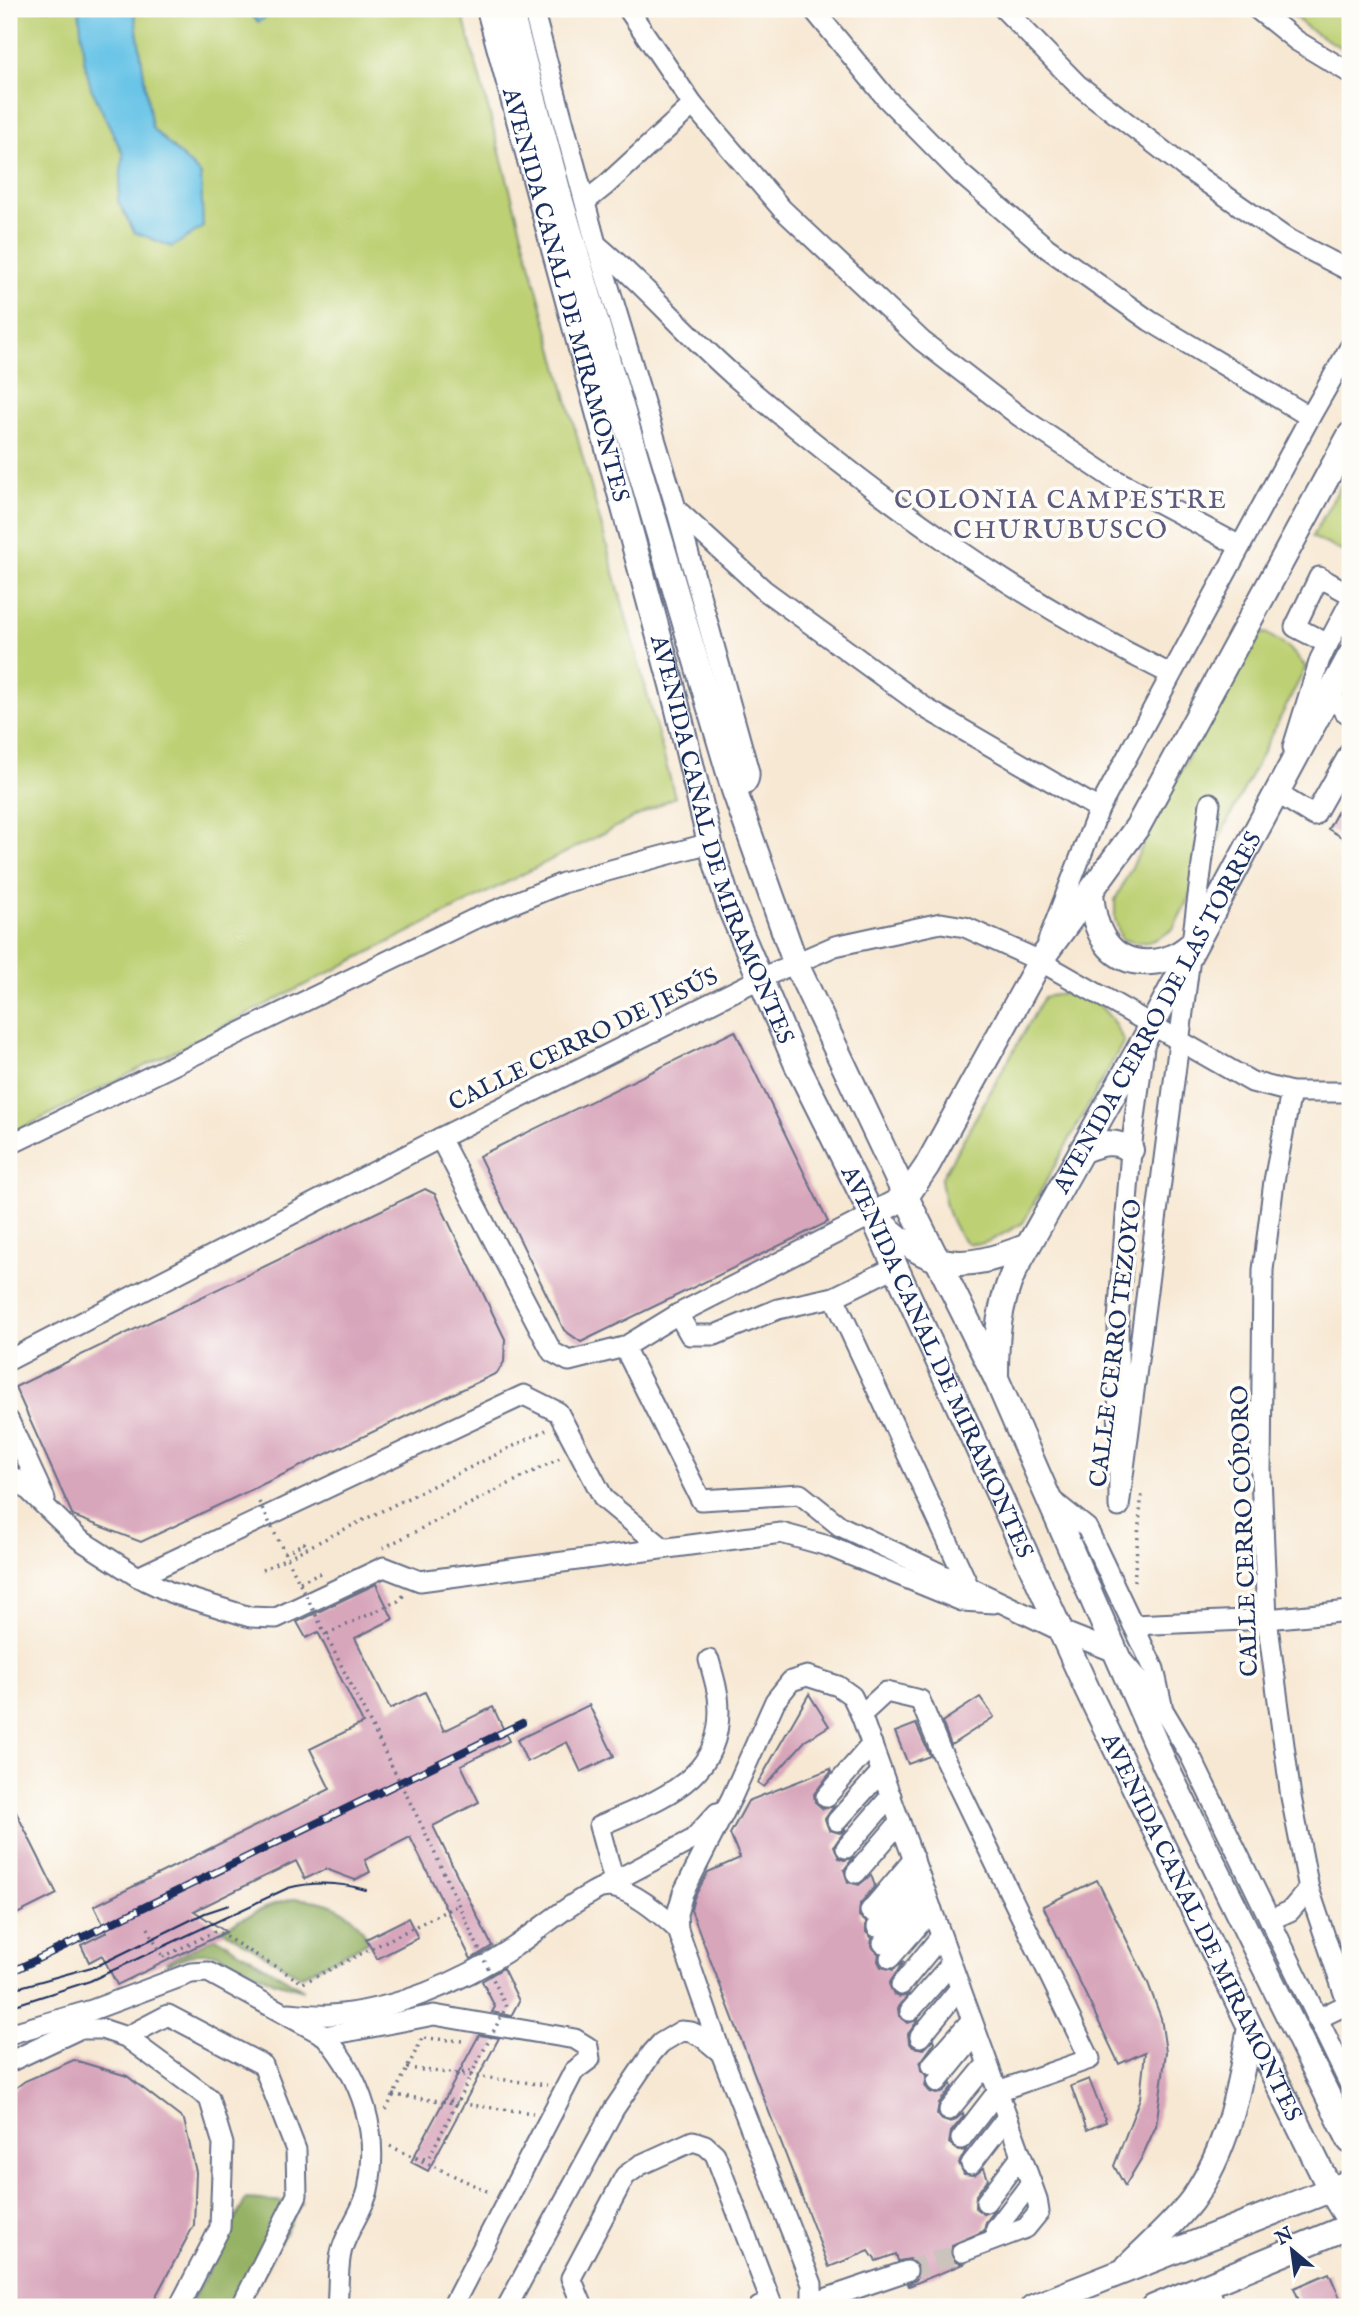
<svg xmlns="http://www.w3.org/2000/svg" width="1359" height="2316" viewBox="0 0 1359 2316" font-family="'IM FELL English',serif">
<rect width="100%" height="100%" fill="#fdfcf7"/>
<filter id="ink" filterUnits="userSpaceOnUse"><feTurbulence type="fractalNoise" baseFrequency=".0143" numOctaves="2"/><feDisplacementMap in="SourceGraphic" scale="14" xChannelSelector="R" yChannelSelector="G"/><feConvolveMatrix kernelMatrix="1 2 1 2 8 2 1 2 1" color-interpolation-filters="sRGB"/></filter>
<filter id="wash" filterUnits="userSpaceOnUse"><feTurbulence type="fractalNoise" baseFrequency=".00686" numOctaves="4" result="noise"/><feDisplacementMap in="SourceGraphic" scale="28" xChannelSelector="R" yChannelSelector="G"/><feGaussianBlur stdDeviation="1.57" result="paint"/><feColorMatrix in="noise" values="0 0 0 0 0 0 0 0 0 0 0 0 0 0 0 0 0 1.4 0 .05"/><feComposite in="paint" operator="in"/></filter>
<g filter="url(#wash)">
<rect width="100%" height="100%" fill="#f7e8d3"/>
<g fill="#bdd073" stroke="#6c8068" stroke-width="2">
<path d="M9 9H461L675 797 9 1135Z"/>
<path d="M1285 9H1350V53L1309 29Z"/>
<path d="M1350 469V555L1312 537Z"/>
<path d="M1266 633 1289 648 1306 667 1173 929C1153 943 1144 946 1121 939L1115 919V900L1249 638Z"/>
<path d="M1069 993 1093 998 1111 1018 1124 1041 1023 1223 992 1240 980 1244 967 1243C949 1228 944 1201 941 1179L1044 997Z"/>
</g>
<g fill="#96b265" stroke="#587062" stroke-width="2">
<path d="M292 1899C324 1898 357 1909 368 1942L300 1976 221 1929 271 1905Z"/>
<path d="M216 1937 304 1990 275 1982 216 1953H197L167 1964 166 1962Z"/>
<path d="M246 2199 301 2203 245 2307H189Z"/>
</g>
<g fill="#69c4e7" stroke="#427aa2" stroke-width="2">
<path d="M79 9H134L152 128 201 175 203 227 172 247 134 232 118 201 123 154 91 88 84 60Z"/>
<path d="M245 9H280L258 22Z"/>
</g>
<g id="blocks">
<g fill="#d8a6bb">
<path d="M1350 789V842L1328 829Z"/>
<path d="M735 1031 828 1222 581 1342 564 1330 479 1156Z"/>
<path d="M425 1189 435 1194 505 1339 504 1362 497 1373 141 1542 73 1516 15 1387Z"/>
<path d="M376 1584 393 1619 355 1638 390 1709 425 1692 444 1731 493 1707 509 1741 461 1765 479 1802 433 1826 492 1946 471 1959 410 1837 365 1860 370 1872 355 1880 326 1869 305 1879 296 1861 194 1911 226 1932 117 1985 102 1955 89 1962 81 1945 107 1932 94 1906 330 1789 310 1749 363 1723 318 1632 306 1638 297 1622Z"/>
<path d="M809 1694 829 1726 805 1741 764 1787 758 1783Z"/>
<path d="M980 1697 994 1717 951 1745 942 1722Z"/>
<path d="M589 1705 614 1756 581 1772 567 1742 527 1762 517 1740Z"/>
<path d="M916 1724 930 1756 908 1764 895 1732Z"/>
<path d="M830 1769 831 1772 814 1794 815 1802 823 1809 834 1806 825 1819 829 1830 840 1833 846 1829 834 1846 839 1858 844 1860 853 1858 844 1870 848 1882 859 1885 871 1875 875 1886 860 1904 859 1916 866 1922V1932L872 1938 871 1946 879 1954 878 1961 881 1967 893 1970 904 1961 889 1984 894 1995 900 1997 908 1995 898 2008 899 2016 907 2023 918 2020 908 2034 909 2042 913 2047 924 2049 934 2039 935 2042 920 2063 921 2070 927 2076 925 2086 930 2092 936 2094 942 2093 951 2084 952 2087 939 2103 937 2114 942 2120 948 2122 954 2121 963 2113 964 2116 951 2132 949 2143 959 2151 966 2150 959 2163 964 2174 975 2175 984 2168 988 2179 976 2195 975 2207 984 2214 995 2210 986 2222 984 2231 952 2245 951 2257 955 2262 963 2264 909 2286 908 2284 916 2280 919 2274 918 2266 910 2259 898 2261 896 2254 876 2261 869 2251 829 2267 691 1910 694 1898 708 1872 740 1858 730 1834 748 1801Z"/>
<path d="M9 1798 57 1894 9 1918Z"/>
<path d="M1097 1880 1148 1983 1161 2018 1166 2052 1156 2126 1141 2159 1125 2186 1114 2166 1140 2098 1145 2052 1119 2064 1043 1906Z"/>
<path d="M408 1918 418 1938 377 1959 366 1939Z"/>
<path d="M503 1968 519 2001 511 2016 492 2012 495 2007 482 1981Z"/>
<path d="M479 2035 499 2038 428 2171 411 2162Z"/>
<path d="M74 2060 127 2076 184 2120 196 2172 194 2225 150 2307H9V2093L25 2081Z"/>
<path d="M1089 2079 1106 2122 1087 2130 1071 2086Z"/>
<path d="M1329 2273 1344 2307H1302L1294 2288Z"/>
</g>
</g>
</g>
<g filter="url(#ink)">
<use href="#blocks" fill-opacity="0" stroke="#687087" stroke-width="2"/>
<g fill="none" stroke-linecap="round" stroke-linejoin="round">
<path stroke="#cbc3bc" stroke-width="19" stroke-dasharray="19 10" stroke-linecap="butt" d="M907 2271 962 2252"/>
<defs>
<g id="minor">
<path d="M533 9 596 244 676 508 749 772C750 783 744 787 734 790"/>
<path d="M628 9 693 105 782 209 922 341 1019 416 1112 478 1240 546"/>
<path d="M813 9 886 98 961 174 1047 248 1150 321 1310 417"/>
<path d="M1004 9 1077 84 1183 166 1286 238 1350 271"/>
<path d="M1257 9 1297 41 1350 73"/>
<path d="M586 201 606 185 693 105"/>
<path d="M596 244C645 285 686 334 734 376 868 491 1011 596 1170 674"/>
<path d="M676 509 764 590 927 709 1099 809"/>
<path d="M1328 644 1295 627 1319 577 1350 594"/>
<path d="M1330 694 1344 711 1350 715"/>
<path d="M1293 747 1320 659 1350 602"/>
<path d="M1277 793 1314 816 1350 752"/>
<path d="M1048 941 1099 809 1310 417 1350 347"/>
<path d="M1144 1047 1131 1150 1118 1320 1119 1507 1210 803"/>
<path d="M1291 1092 1274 1181 1263 1270 1261 1475 1267 1619 1291 1797 1309 1889 1350 2011"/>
<path d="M440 1138 552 1352 569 1361 624 1347 678 1314 872 1215"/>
<path d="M9 1145 472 920 563 883 710 843"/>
<path d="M834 1297 969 1587"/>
<path d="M678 1314 690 1335H715L778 1309 834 1297 895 1267"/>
<path d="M624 1347 701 1500 800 1494 840 1526 1059 1630 1115 1652 1162 1708 1190 1755 1350 2085"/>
<path d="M9 1360 440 1138 759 979 835 946 913 929 941 923 965 927 1040 961 1252 1082 1291 1092H1350"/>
<path d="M9 1421 45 1499"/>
<path d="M9 1475 18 1480 79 1539 138 1577 172 1593 250 1617 276 1618 384 1567 420 1581 781 1533 828 1546 962 1601 994 1603"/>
<path d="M1048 1497 1087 1528 1154 1669 1162 1705"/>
<path d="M138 1577 524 1395 558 1412 604 1499 662 1547"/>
<path d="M1133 1625 1267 1619 1350 1611"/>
<path d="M861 1715 886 1692 920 1700 940 1749 1090 2059 998 2091 961 2139"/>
<path d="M826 1797 872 1744"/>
<path d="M837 1821 881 1772"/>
<path d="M846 1848 891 1796"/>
<path d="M856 1873 900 1822"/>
<path d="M614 1881 599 1826C660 1799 728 1779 718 1696 716 1684 712 1671 709 1660"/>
<path d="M603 1887 692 1840 717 1813"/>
<path d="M870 1911 914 1859"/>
<path d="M1270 1920 1290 1911 1309 1889"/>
<path d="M877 1927 920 1877"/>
<path d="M883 1943 926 1893"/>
<path d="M890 1958 932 1910"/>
<path d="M901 1985 941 1936"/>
<path d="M910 2011 951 1964"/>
<path d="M288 2013C302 2014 317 2016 331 2015 395 2010 460 1983 514 1947 539 1930 561 1910 588 1895 592 1893 597 1889 602 1888 625 1882 663 1916 678 1930"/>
<path d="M1317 2019 1348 2004"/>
<path d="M9 2034 92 2010 191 1973 208 1972 325 2036C362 2079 380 2133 368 2190 363 2211 348 2228 342 2249 337 2266 339 2289 337 2307"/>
<path d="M325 2036 434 2015 575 2039 588 2047 590 2059 574 2071 452 2307"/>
<path d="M126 2037 168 2015 263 2065 296 2150 297 2195 241 2307"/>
<path d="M920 2037 960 1988"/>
<path d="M9 2062 79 2029H102L126 2037 209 2098 223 2144 220 2228 179 2307"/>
<path d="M932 2065 968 2024"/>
<path d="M937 2082 976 2034"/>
<path d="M949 2110 987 2064"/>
<path d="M971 2164 1007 2117"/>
<path d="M986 2202 1021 2156"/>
<path d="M996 2229 1031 2183"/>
<path d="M1208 2287 1216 2307"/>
<path d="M813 2303 907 2271"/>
<path d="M507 2307 614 2109 652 2053 661 2043 681 2031 691 2032 702 2037 721 2053"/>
<path d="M583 2307 571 2278 625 2176 640 2165 693 2141 705 2145 715 2154 771 2302 759 2307"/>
<path d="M812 2307V2284L721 2053 678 1930 677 1914 683 1893 732 1797 775 1701 791 1681 807 1676 838 1686 852 1696 861 1715 1037 2199 1039 2212 1026 2228 962 2252"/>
</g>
<g id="major">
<path id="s1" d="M489 9 672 685 710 843 730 908 797 1065 872 1215 1087 1689 1250 2027 1331 2191 1350 2222"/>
<path d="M510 9 562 205 706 695 734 790 795 962 906 1197 996 1378 1165 1765 1350 2141"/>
<path d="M1091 891C1093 928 1107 965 1151 962 1168 961 1183 953 1195 941"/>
<path d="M1083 1150C1101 1143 1114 1139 1131 1150"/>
<path d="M872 1215 906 1197 927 1166 1040 961 1138 826 1350 435"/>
<path d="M878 1220C933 1270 959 1273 1028 1246"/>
<path id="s2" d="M996 1374C996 1337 999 1305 1014 1271L1144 1040 1350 656"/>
<path d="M1128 2266C1149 2245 1174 2224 1192 2200 1229 2148 1239 2088 1250 2027"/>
<path d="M1033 2307 1350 2182"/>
<path d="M1154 2307 1350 2226"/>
</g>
</defs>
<use href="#minor" stroke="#687087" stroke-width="23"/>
<use href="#major" stroke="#687087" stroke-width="28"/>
<g stroke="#687087" stroke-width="3.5" stroke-dasharray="2 5" stroke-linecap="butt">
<path d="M383 1548 560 1458"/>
<path d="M285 1553 304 1543 307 1548"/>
<path d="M262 1570 546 1430"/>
<path d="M1134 1581 1142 1491"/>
<path d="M300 1582 319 1573 321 1576"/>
<path d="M327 1634 398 1601 405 1594"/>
<path d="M163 1957 216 1931 303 1983 458 1905"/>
<path d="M425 2038 462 2041"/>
<path d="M407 2068 547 2085"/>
<path d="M455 2074 474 2070"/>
<path d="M393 2095 533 2113"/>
<path d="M443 2101 458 2100"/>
<path d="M386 2110 424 2035"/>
<path d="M390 2146 491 2193"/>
<path d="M416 2157 428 2159"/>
</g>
<use href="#minor" stroke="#fff" stroke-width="19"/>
<use href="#major" stroke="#fff" stroke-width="24"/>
<g stroke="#1b2f5e" stroke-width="2">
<path d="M9 1990 99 1965 205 1913 229 1905"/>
<path d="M9 2007 90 1981 288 1888C315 1881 339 1882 366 1890"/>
</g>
<defs>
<path id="rail" d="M9 1973 522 1723"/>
</defs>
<use href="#rail" stroke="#1b2f5e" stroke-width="8"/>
<use href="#rail" stroke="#fdfcf7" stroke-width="5" stroke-dasharray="16" stroke-linecap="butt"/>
<g stroke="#687087" stroke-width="3.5" stroke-dasharray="2 5" stroke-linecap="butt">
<path d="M259 1502 423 1828 506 2007 428 2159"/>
<path d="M148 1928 163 1957"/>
</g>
</g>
</g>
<g text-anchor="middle" stroke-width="7" stroke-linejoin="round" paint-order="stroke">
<g font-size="24" fill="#1b2f5e" stroke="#fdfcf7">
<text dy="8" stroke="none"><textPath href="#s1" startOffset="296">AVENIDA CANAL DE MIRAMONTES</textPath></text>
<text dy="8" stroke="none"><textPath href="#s1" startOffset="863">AVENIDA CANAL DE MIRAMONTES</textPath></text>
<text dy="8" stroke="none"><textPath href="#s2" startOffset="401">AVENIDA CERRO DE LAS TORRES</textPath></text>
<text transform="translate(583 1039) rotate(-26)" y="8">CALLE CERRO DE JESÚS</text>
<text transform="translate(1115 1343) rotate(-83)" y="8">CALLE CERRO TEZOYO</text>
<text dy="8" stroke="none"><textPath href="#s1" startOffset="1430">AVENIDA CANAL DE MIRAMONTES</textPath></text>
<text transform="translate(1244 1531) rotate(-92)" y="8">CALLE CERRO CÓPORO</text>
<text dy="8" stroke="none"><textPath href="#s1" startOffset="2054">AVENIDA CANAL DE MIRAMONTES</textPath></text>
</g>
<g font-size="26" letter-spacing="2" fill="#5d597f" stroke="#fdfcf7">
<text x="1061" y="508">COLONIA CAMPESTRE<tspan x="1061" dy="30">CHURUBUSCO</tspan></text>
</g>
</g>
<rect width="1359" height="2316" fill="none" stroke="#fdfcf7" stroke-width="35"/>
<g transform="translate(1292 2250) rotate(331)" stroke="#fdfcf7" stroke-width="5" paint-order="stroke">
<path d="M0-5L12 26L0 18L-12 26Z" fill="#1b2f5e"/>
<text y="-10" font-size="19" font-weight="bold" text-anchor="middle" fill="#1b2f5e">N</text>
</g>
</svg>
